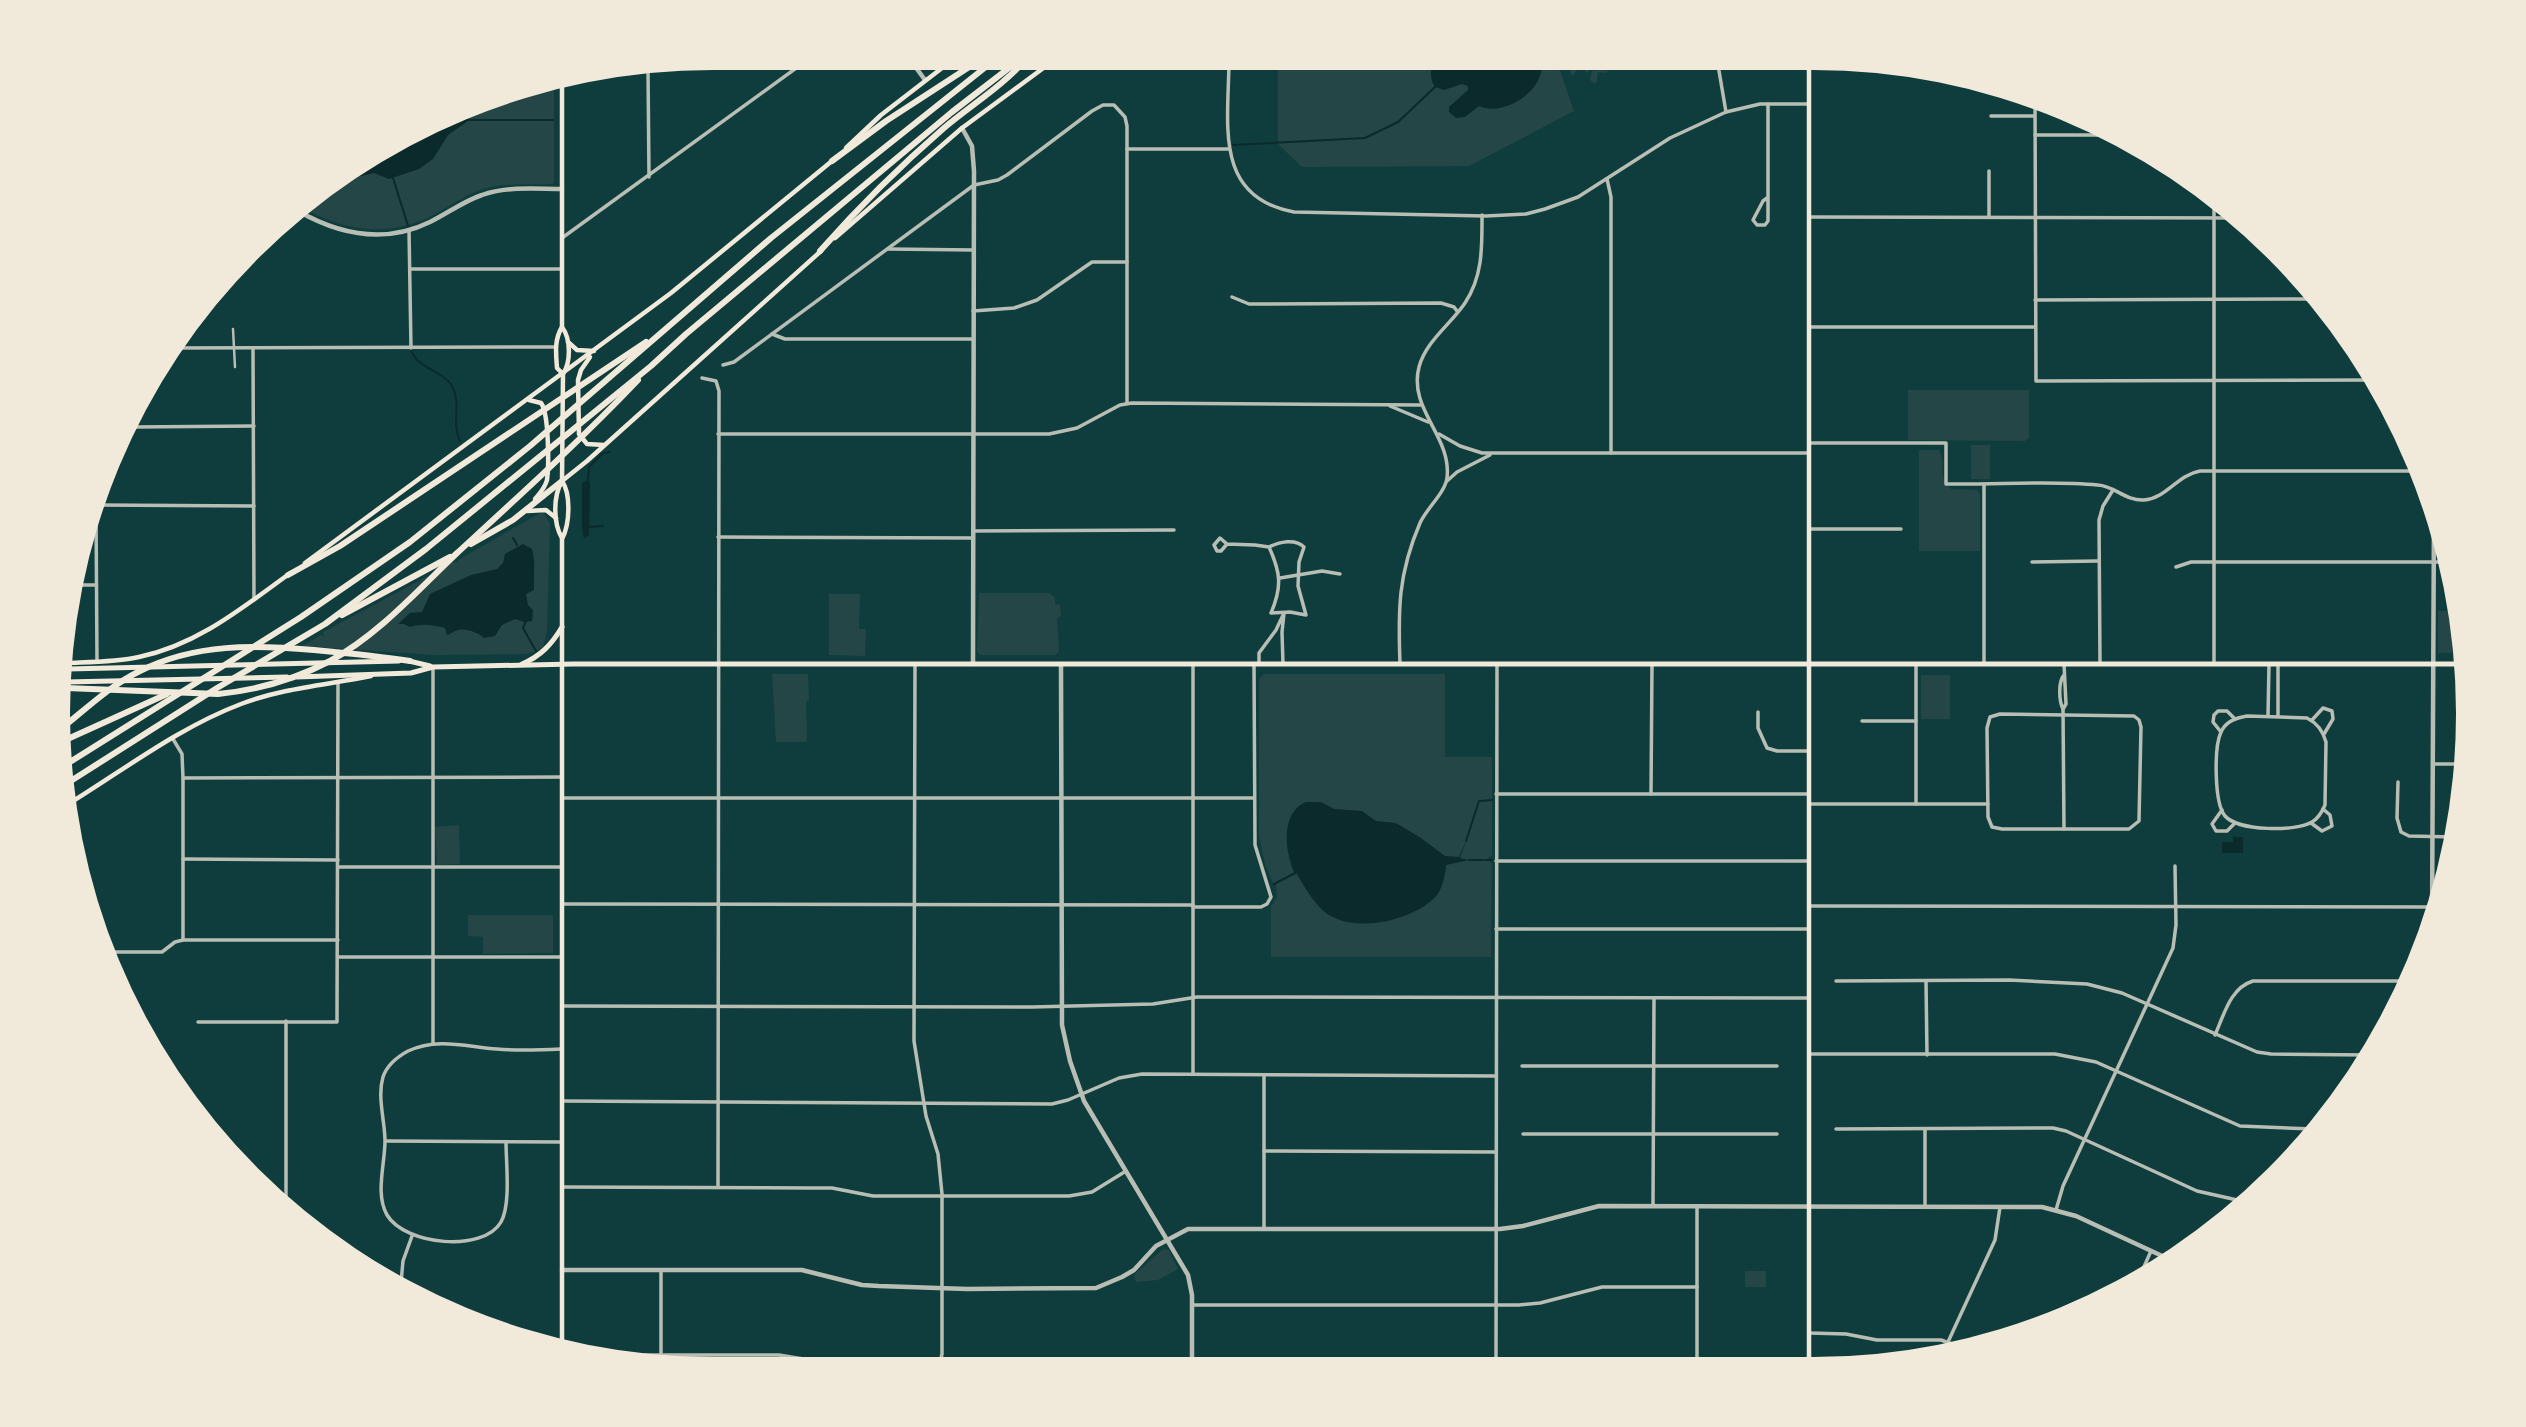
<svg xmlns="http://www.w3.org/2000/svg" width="2526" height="1427" viewBox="0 0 2526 1427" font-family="Commissioner,sans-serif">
<rect width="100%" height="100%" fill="#0f3d3e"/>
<g fill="#244646">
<path d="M1278 58 1556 59 1574 111 1469 166 1302 167 1278 144Z"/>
<path d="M1569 59H1607L1608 64 1611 61 1613 64 1606 73 1598 72 1597 82 1594 83 1590 80 1592 71H1596L1592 69 1586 73 1583 62 1572 76 1569 68H1563L1566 61 1572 64Z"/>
<path d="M554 84V182L552 184C531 185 508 183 487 188 469 192 455 203 439 212 394 238 345 233 302 207L315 193 503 92Z"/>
<path d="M1908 390H2029V438L2025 441 1908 440Z"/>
<rect x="1971" y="445" width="19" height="34"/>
<path d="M1919 450H1939C1947 464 1936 476 1951 489L1977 490 1980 494V551H1919Z"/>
<path d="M540 513H544L550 524 547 632 543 647 534 652 526 654 434 655 302 646 321 635 324 636 323 632 456 561 458 563V560Z"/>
<path d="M979 593H1050L1055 598V604L1060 605 1061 616 1057 618 1059 651 1056 655H980L977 651Z"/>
<path d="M829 594H860L859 629H866L865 656 829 655Z"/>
<path d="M2438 611H2457L2464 653H2438Z"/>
<path d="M772 674H808L809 700 806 701 807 742H776Z"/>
<path d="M1264 674H1445V757H1492V799L1488 800 1492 801V855L1487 859 1492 864 1491 957H1271V907L1277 897 1276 884 1273 883 1265 864 1259 836V679Z"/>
<rect x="1921" y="675" width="29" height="44"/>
<path d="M459 825 460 864 437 865 435 827Z"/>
<path d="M468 915H553V953L483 954V937L468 936Z"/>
<path d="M1163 1249 1169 1250 1178 1269 1158 1280 1136 1282 1134 1275Z"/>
<rect x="1745" y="1271" width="21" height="16"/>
</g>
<g fill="#0a2a2b">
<path d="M1436 59H1540C1550 88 1504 118 1479 106L1465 117 1456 118 1449 112V107L1468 90V86L1462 84 1444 90 1435 87C1429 79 1430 67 1436 59Z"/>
<path d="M459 116 461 119 468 121 448 135 433 159 419 169 389 179 374 173 361 176 349 175Z"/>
<path d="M588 480 590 483 589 535 584 539 582 528V483Z"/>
<path d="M523 544 532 549C536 563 533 576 534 590L526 594 528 605 533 610 532 621 524 622 515 619 502 625 495 636 484 638C479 633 466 628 458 630 454 631 451 634 447 635L445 628C434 625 421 623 410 627L404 624H398L410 613 422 612 430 594 471 575 497 569 503 563 505 554Z"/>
<path d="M1306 802H1321L1334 809 1362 811 1376 821 1396 823 1421 838 1445 856 1459 857 1466 841 1460 858 1469 860 1446 865C1446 872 1442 889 1437 895 1417 919 1360 933 1331 916 1317 909 1305 888 1297 874L1299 871 1294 872C1285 850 1280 813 1306 802Z"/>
<path d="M2233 837H2243V853H2222V842H2233Z"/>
</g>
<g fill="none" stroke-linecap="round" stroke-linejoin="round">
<g stroke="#0a2a2b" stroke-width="2">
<path d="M465 120H553"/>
<path d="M1233 145 1365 138 1398 122 1435 87"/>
<path d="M393 178 409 229"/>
<path d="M411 349C416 369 442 369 452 386 462 403 451 424 460 441"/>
<path d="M588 480 589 467 603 453 610 452"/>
<path d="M589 527 603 526"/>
<path d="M513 538 517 545"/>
<path d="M526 621 523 628 536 651"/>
<path d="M1481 801 1492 800"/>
<path d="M1466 841 1479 801"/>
<path d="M1469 860H1483"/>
<path d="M1485 860H1492"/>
<path d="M1274 884 1299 871"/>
</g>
<path stroke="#b8beb3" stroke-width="2.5" d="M233 329 235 367"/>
<g stroke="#b8beb3" stroke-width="3.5">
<path d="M1229 58C1229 122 1212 197 1294 212L1486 216 1526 214 1545 209 1578 197 1670 138 1726 112 1760 104H1809"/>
<path d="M1717 59 1726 112"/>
<path d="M648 69 649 177"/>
<path d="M2035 98 2036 381 2374 380"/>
<path d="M1991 116H2034"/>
<path d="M2035 135H2116"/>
<path d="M1127 149H1229"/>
<path d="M1607 179 1611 197V453"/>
<path d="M1767 198 1763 201 1753 220 1757 225H1765L1768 221V104"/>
<path d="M2214 198V664"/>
<path d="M1809 217 2241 218"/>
<path d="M1989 217V171"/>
<path d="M409 230 411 348"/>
<path d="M562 238 810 58"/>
<path d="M888 249 974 250"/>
<path d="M411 269H562"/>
<path d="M1232 297 1249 304 1441 303 1454 307 1457 311"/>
<path d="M2035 300 2319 299"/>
<path d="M973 311 1014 308 1037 300 1092 262H1127"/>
<path d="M1809 327H2035"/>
<path d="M772 334 785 339H973"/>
<path d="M169 348 555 347"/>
<path d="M253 348 254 600"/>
<path d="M723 365 734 362 974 185 998 180 1007 175 1092 111 1103 105H1114L1125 117 1127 126V403"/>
<path d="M702 378 716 381 719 391 718 1187"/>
<path d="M1390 406 1428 422"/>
<path d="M133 427 254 426"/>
<path d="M718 434H1049L1077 428 1120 405 1132 403 1421 405"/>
<path d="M1439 434 1460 446 1482 453H1808"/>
<path d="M1809 443H1946V484C1996 485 2049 480 2098 485 2115 486 2125 501 2144 500 2167 498 2177 475 2200 471H2418"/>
<path d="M1447 481 1457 472 1490 455"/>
<path d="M1984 485V664"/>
<path d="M97 505 254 506"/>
<path d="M96 508 97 661"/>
<path d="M1809 529H1901"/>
<path d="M973 531 1174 530"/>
<path d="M718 537 973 538"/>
<path d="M1227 544 1221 551H1217L1214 545 1220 538 1227 544 1255 545 1269 547C1281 573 1282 587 1271 613L1290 612 1306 615 1298 586 1299 562 1304 547C1295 538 1279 542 1269 547"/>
<path d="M2032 562 2098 561"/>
<path d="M2176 567 2191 562H2449"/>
<path d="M1280 578 1322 571 1340 574"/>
<path d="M76 585H96"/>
<path d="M915 664 914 1041 926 1116 938 1154 942 1194V1354L939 1367"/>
<path d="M1193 664V1074"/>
<path d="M1259 664V653L1276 630 1284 613 1282 632 1283 664"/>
<path d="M1400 664C1398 610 1398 574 1420 523 1426 509 1445 493 1447 478 1452 436 1408 410 1419 367 1426 341 1451 324 1465 303 1483 276 1482 247 1482 215"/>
<path d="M1916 664V804"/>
<path d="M2064 664 2066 704 2063 709C2059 701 2058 682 2064 675"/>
<path d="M2100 664 2099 520 2103 506 2113 490"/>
<path d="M2063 709 2064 829"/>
<path d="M1758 712V728L1767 748 1777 751H1809"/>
<path d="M2000 714 2134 716 2139 720 2141 727 2139 821 2129 829H2002L1992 827 1988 817 1987 728 1990 717Z"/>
<path d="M2247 716 2307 718C2317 723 2323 731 2326 742L2325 805C2322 812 2319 818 2312 822 2296 832 2238 831 2225 816 2214 803 2214 747 2221 732 2226 721 2236 718 2247 716Z"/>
<path d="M2268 716 2269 664"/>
<path d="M2278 716V664"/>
<path d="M2312 720 2323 708 2332 711 2333 719 2324 734"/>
<path d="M1862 721H1916"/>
<path d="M2221 732 2213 722 2214 715 2218 711H2227L2235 719"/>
<path d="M173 739 182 754 183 778V940"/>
<path d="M2433 764H2464"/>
<path d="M183 778 562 777"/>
<path d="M2398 782 2397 818 2401 832 2409 836 2454 837"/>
<path d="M1496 794H1809"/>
<path d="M1651 794 1652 664"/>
<path d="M562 798H1254"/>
<path d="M1809 804H1988"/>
<path d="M2222 810 2212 824 2216 831H2227L2235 823"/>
<path d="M2311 823 2322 831 2332 826 2330 815 2323 809"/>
<path d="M183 859 338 860"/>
<path d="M1496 861H1809"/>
<path d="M338 867H562"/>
<path d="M562 904 1193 905"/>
<path d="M1809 906 2437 907"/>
<path d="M1193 907H1261L1267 904 1271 897 1255 845 1254 664"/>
<path d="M1496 929H1809"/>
<path d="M105 955 111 952H162L175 942 183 940H338"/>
<path d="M338 957H562"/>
<path d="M1836 981 2009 980 2087 984 2122 993 2257 1052 2271 1054 2370 1055"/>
<path d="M1926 981 1927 1055"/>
<path d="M562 1006 1032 1007 1153 1004 1197 997 1808 998"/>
<path d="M286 1021V1199"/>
<path d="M198 1022H337L338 683"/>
<path d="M2215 1035C2224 1015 2230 988 2253 981H2408"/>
<path d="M433 1044V668"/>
<path d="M1809 1054H2055L2096 1062 2240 1126 2313 1129"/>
<path d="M1522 1066H1777"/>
<path d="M1264 1076V1227"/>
<path d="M562 1101 1052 1104 1068 1100 1119 1078 1142 1074 1496 1076"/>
<path d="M1836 1129 2053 1128 2066 1131 2197 1191 2246 1202"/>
<path d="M1925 1129V1207"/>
<path d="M1523 1134H1777"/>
<path d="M386 1141 562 1142"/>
<path d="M506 1142C506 1163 511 1204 501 1222 483 1253 405 1245 387 1215 375 1194 385 1164 385 1141 385 1121 377 1097 383 1077 387 1065 397 1057 408 1051 438 1037 467 1047 497 1049 519 1051 540 1050 562 1049"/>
<path d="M1264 1151 1496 1152"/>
<path d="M562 1187 812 1188H832L873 1196H1069L1092 1192 1126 1171"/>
<path d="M1653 1206 1654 998"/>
<path d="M2056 1210 2063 1186 2173 948 2176 925 2175 866"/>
<path d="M661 1271V1354"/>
<path d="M2139 1278 2151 1251"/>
<path d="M398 1286 401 1283 403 1261 412 1236"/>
<path d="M1192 1305H1519L1540 1303 1602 1287H1697"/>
<path d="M1809 1333 1846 1334 1877 1340H1941L1963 1348"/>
<path d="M1948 1342 1995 1240 2000 1207"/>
<path d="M591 1355H779L852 1367"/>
<path d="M1697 1364V1207"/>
<path d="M1496 1365 1497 664"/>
</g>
<g stroke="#b8beb3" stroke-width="4.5">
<path d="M909 58 925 80"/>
<path d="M962 128 972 146 974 171 973 664"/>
<path d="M298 211C340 235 385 244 430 222 448 213 464 201 482 195 507 186 536 189 562 189"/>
<path d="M1061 664 1062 1025 1070 1061 1084 1101 1188 1275 1192 1295V1366"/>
<path d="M2432 927 2434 511"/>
<path d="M562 1270H802L862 1285 879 1286 967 1289 1096 1288 1122 1277 1134 1270 1156 1246 1188 1229H1500L1523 1226 1599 1206 2042 1207 2076 1216 2173 1261"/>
</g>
<g stroke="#f1e9da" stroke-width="4.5">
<path d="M562 83V327C554 340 556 354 557 368L563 374"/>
<path d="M846 148 881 115 955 58"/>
<path d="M835 238 962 128 1057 58"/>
<path d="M568 342 577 350 594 351"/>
<path d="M590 357 581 370 578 380 579 434 587 444 604 445"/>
<path d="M529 400 541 403C549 413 549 466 547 480 545 488 540 493 535 499"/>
<path d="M562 481C571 494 570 524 562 539V1350"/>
<path d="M562 481 587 461 821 251"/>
<path d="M527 511 546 510 556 518"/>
<path d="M562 538C553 523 553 496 562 481L563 374C571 362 571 339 562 327"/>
<path d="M305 563 671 293 832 161"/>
<path d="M68 663C92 662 116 662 139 657 197 645 242 608 289 574"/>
<path d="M70 803C125 769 180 727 241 704 283 688 327 685 371 676"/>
<path d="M1809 1364V59"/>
</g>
<g stroke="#f1e9da" stroke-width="5">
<path d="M409 661 430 666"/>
<path d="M522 664C541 656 552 644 562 627"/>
<path d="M68 669 399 661"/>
<path d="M297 677 411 673 433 667 573 664H2466"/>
<path d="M66 682 287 677"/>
</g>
<g stroke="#f1e9da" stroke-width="6">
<path d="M832 161 886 121 983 58"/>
<path d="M820 251C858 208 900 166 944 128 971 105 1003 86 1027 58"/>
<path d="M471 544 513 520 562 481"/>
<path d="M288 575 340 546 646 342"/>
<path d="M342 615 450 557"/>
<path d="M66 688 218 694C258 690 294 680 330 661 378 635 417 591 456 554 518 497 580 441 638 380"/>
<path d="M62 728C87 708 111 685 140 671 196 643 254 645 314 650 346 653 378 656 410 661"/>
<path d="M61 742 167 694"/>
<path d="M62 767 301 617 410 542 530 446 771 238 997 58"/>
<path d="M66 784 217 688 325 624 426 549 651 366 686 334 952 112 1022 58"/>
</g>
</g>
<path d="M0 0H2526V1427H0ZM713 70H1813A643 643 0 0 1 2456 713V714A643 643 0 0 1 1813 1357H713A643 643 0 0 1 70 714V713A643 643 0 0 1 713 70Z" fill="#f1e9da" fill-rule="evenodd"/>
</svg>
